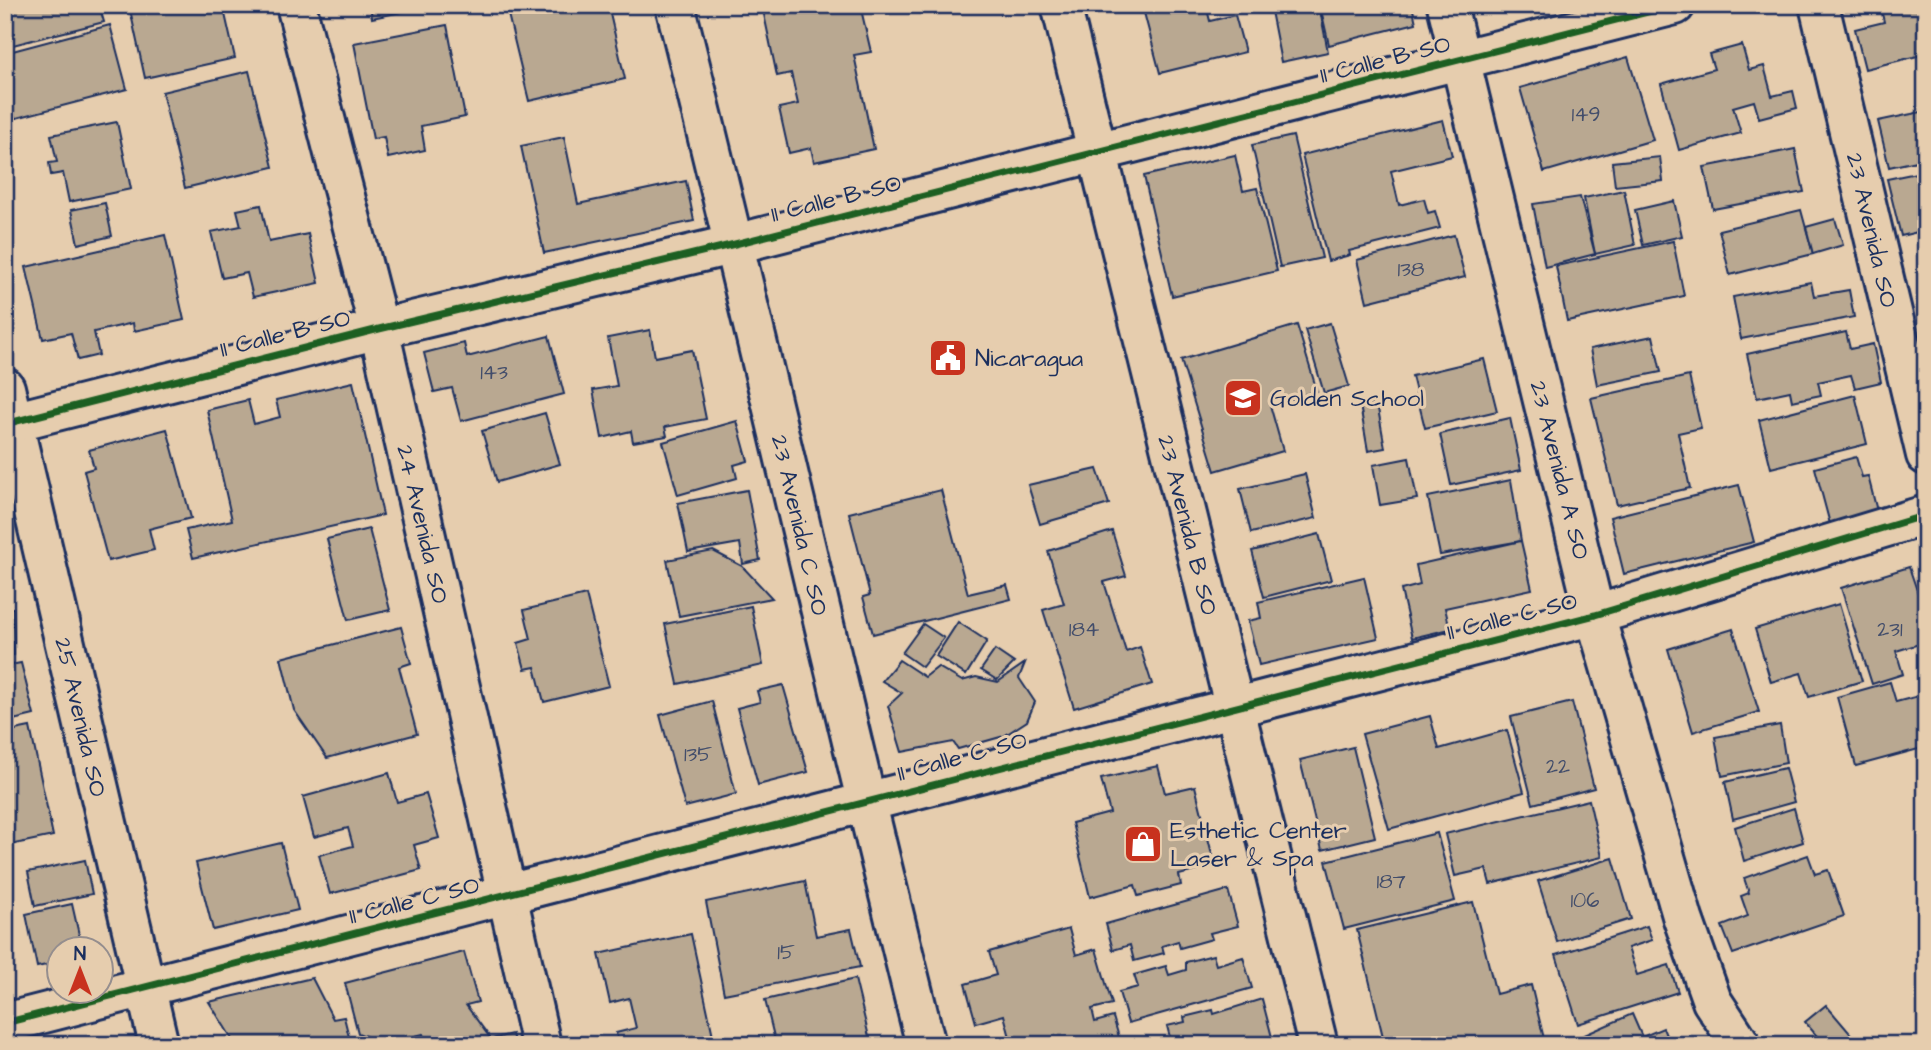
<svg xmlns="http://www.w3.org/2000/svg" width="1931" height="1050" viewBox="0 0 1931 1050" font-family="'Architects Daughter',sans-serif">
<rect width="100%" height="100%" fill="#e6cdae"/>
<filter id="ink" filterUnits="userSpaceOnUse"><feTurbulence type="fractalNoise" baseFrequency=".0143" numOctaves="2"/><feDisplacementMap in="SourceGraphic" scale="14" xChannelSelector="R" yChannelSelector="G"/><feConvolveMatrix kernelMatrix="1 2 1 2 8 2 1 2 1" color-interpolation-filters="sRGB"/></filter>
<g filter="url(#ink)">
<g fill="#b9a891" stroke="#1b2f5e" stroke-width="2">
<path d="M5 5H99L104 22 5 47Z"/>
<path d="M129 5H242L240 10 225 14 235 58 145 78Z"/>
<path d="M370 5H435L372 18Z"/>
<path d="M527 5H608L625 79 529 101 507 10Z"/>
<path d="M762 5H860L871 52 854 55 874 149 814 162 811 148 789 153 779 108 798 104 791 73 777 76Z"/>
<path d="M1142 5H1206L1210 21 1235 15 1245 52 1160 73Z"/>
<path d="M1319 5 1328 52 1281 62 1270 6Z"/>
<path d="M1320 5H1412L1416 23 1329 45Z"/>
<path d="M1880 5H1926V54L1865 69 1855 29 1884 22Z"/>
<path d="M110 25 127 89 5 121V53Z"/>
<path d="M447 25 465 117 421 126 425 150 388 158 384 137 373 139 354 43Z"/>
<path d="M1742 45 1749 70 1764 66 1772 96 1793 91 1797 108 1759 118 1754 101 1733 107 1741 133 1679 150 1661 84 1714 69 1709 54Z"/>
<path d="M1628 57 1653 140 1544 172 1520 88Z"/>
<path d="M249 71 273 167 185 188 162 92Z"/>
<path d="M1926 111V159L1889 167 1878 121Z"/>
<path d="M1443 120 1452 156 1391 171 1399 205 1424 199 1428 213 1435 211 1440 228 1349 251 1350 255 1328 261 1302 155Z"/>
<path d="M117 122 131 189 69 202 63 173 51 175 49 163 57 162 51 135Z"/>
<path d="M1293 136 1322 258 1280 267 1252 145Z"/>
<path d="M564 137 578 204 686 181 694 221 544 253 521 146Z"/>
<path d="M1795 149 1804 192 1713 209 1704 167Z"/>
<path d="M1235 155 1243 191 1257 188 1277 271 1172 296 1144 176Z"/>
<path d="M1660 157 1663 181 1615 186 1612 162Z"/>
<path d="M1926 171V230L1901 236 1887 179Z"/>
<path d="M1624 190 1635 245 1595 254 1584 198Z"/>
<path d="M1580 197 1595 254 1545 267 1533 204Z"/>
<path d="M1674 201 1682 236 1643 245 1635 210Z"/>
<path d="M105 203 112 236 78 244 71 210Z"/>
<path d="M261 205 269 242 308 234 319 283 253 297 247 273 222 278 211 232 241 226 237 210Z"/>
<path d="M1801 210 1813 254 1730 275 1719 230Z"/>
<path d="M1835 219 1843 245 1813 254 1806 227Z"/>
<path d="M165 235 184 320 134 331 133 323 94 332 99 355 78 360 71 333 43 339 26 267Z"/>
<path d="M1454 235 1465 277 1367 302 1357 260Z"/>
<path d="M1673 241 1684 296 1567 321 1556 266Z"/>
<path d="M1811 282 1814 296 1849 290 1854 317 1741 339 1733 297Z"/>
<path d="M1330 323 1349 386 1324 393 1305 330Z"/>
<path d="M1297 325 1317 391 1270 405 1283 451 1215 471 1181 360Z"/>
<path d="M650 330 655 357 692 350 706 419 665 427 667 436 633 442 631 431 602 438 593 390 617 386 608 338Z"/>
<path d="M1846 332 1850 349 1873 344 1881 382 1855 388 1851 375 1818 382 1821 395 1792 401 1790 391 1757 398 1747 354Z"/>
<path d="M549 336 564 394 461 421 452 388 434 392 424 353 464 343 467 357Z"/>
<path d="M1653 336 1661 372 1597 385 1590 349Z"/>
<path d="M1484 359 1497 411 1425 428 1412 376Z"/>
<path d="M1689 376 1701 428 1678 433 1690 488 1617 505 1591 398Z"/>
<path d="M353 382 383 515 193 558 186 530 232 520 207 410 248 400 254 424 280 417 276 400Z"/>
<path d="M1855 395 1867 444 1771 468 1759 420Z"/>
<path d="M1377 403 1385 448 1368 451 1360 405Z"/>
<path d="M545 413 560 464 497 482 482 431Z"/>
<path d="M1510 418 1521 470 1451 485 1440 434Z"/>
<path d="M737 421 748 461 734 465 737 478 678 495 663 442Z"/>
<path d="M167 429 191 518 149 529 154 550 108 561 84 471 94 468 89 450Z"/>
<path d="M1856 457 1862 477 1868 476 1877 511 1830 524 1815 468Z"/>
<path d="M1409 458 1417 499 1380 505 1373 465Z"/>
<path d="M1097 469 1109 504 1040 524 1028 485Z"/>
<path d="M1305 474 1316 518 1251 533 1240 489Z"/>
<path d="M1511 480 1521 541 1440 555 1428 497Z"/>
<path d="M1739 485 1754 542 1624 574 1610 517Z"/>
<path d="M747 490 760 560 743 564 740 543 688 552 678 503Z"/>
<path d="M941 490 968 594 1007 585 1011 599 873 634 863 597 870 595 849 513Z"/>
<path d="M369 529 390 610 348 620 327 539Z"/>
<path d="M1112 531 1126 576 1104 582 1126 652 1140 647 1152 684 1074 708 1043 610 1064 604 1048 551Z"/>
<path d="M1319 534 1331 580 1264 597 1252 551Z"/>
<path d="M1521 541 1532 589 1445 608 1450 629 1412 638 1401 590 1420 585 1416 565Z"/>
<path d="M713 551 742 566 772 598 679 616 667 560Z"/>
<path d="M1909 567 1926 617V642L1896 651 1903 674 1872 684 1841 588Z"/>
<path d="M1364 577 1378 638 1259 665 1248 621 1261 618 1258 602Z"/>
<path d="M586 595 609 686 544 702 535 667 525 669 518 643 531 639 524 610Z"/>
<path d="M1839 604 1862 681 1809 697 1801 673 1771 682 1755 629Z"/>
<path d="M751 606 763 665 678 684 665 624Z"/>
<path d="M5 608H13L14 655 5 657Z"/>
<path d="M958 622 987 641 966 675 936 656Z"/>
<path d="M923 624 944 638 922 667 902 653Z"/>
<path d="M401 627 411 663 399 667 417 734 327 758 294 710 281 658Z"/>
<path d="M1733 629 1759 712 1693 732 1668 649Z"/>
<path d="M995 650 1014 663 997 680 981 670Z"/>
<path d="M899 660 925 677 938 667 962 681 976 677 998 682 1025 663 1019 678 1035 702 1027 721 1004 736 958 749 953 742 902 752 888 706 902 693 882 681Z"/>
<path d="M21 663 34 715 5 722V666Z"/>
<path d="M1890 682 1896 702 1926 694V747L1856 766 1837 697Z"/>
<path d="M783 685 808 772 758 785 737 708 760 702 757 691Z"/>
<path d="M712 701 736 794 685 807 660 715Z"/>
<path d="M1572 702 1594 788 1533 804 1511 717Z"/>
<path d="M1430 716 1439 749 1507 730 1524 792 1389 829 1362 734Z"/>
<path d="M1780 725 1786 763 1722 776 1715 737Z"/>
<path d="M30 727 53 836 5 846V732Z"/>
<path d="M1353 747 1375 837 1322 850 1300 760Z"/>
<path d="M1158 766 1165 793 1195 786 1215 866 1179 875 1181 885 1138 896 1135 885 1090 897 1072 823 1110 813 1101 779Z"/>
<path d="M1785 768 1794 802 1733 819 1725 782Z"/>
<path d="M389 773 397 802 426 794 439 838 414 845 421 870 330 894 319 855 353 846 348 828 314 837 303 797Z"/>
<path d="M1589 800 1602 857 1490 884 1486 869 1455 876 1445 834Z"/>
<path d="M1794 808 1803 842 1744 861 1735 827Z"/>
<path d="M1437 833 1455 901 1344 929 1326 861Z"/>
<path d="M281 843 298 910 213 930 196 863Z"/>
<path d="M1808 855 1815 874 1828 870 1844 916 1733 954 1722 926 1748 916 1741 896 1749 893 1744 878Z"/>
<path d="M1613 858 1631 919 1557 942 1538 881Z"/>
<path d="M85 860 92 894 35 906 28 872Z"/>
<path d="M805 881 816 936 851 929 860 967 724 994 706 902Z"/>
<path d="M1228 890 1238 926 1210 933 1212 939 1180 948 1178 941 1162 946 1164 953 1134 961 1130 945 1113 950 1106 924Z"/>
<path d="M1473 902 1496 994 1531 985 1545 1043 1385 1045 1357 930Z"/>
<path d="M72 904 82 948H60V962L37 967 26 914Z"/>
<path d="M1647 926 1652 940 1628 948 1637 975 1669 965 1678 992 1578 1024 1556 955Z"/>
<path d="M1069 929 1076 955 1096 949 1112 1004 1092 1009 1095 1022 1113 1017 1121 1044 999 1045 1011 1041 1004 1015 976 1023 965 984 996 975 989 952Z"/>
<path d="M691 934 715 1045H619L616 1033 636 1028 629 998 610 1003 599 954Z"/>
<path d="M464 952 478 1002 466 1005 491 1039 512 1034 515 1045H426L423 1034 384 1044 358 1033 345 983Z"/>
<path d="M1213 955 1216 965 1243 957 1252 988 1128 1023 1119 992 1138 987 1134 975 1166 966 1169 975 1186 970V962Z"/>
<path d="M312 978 333 1019 344 1017 351 1045H236L209 1002Z"/>
<path d="M855 979 871 1045H776L765 1000Z"/>
<path d="M1262 999 1274 1045H1172L1167 1026 1185 1022 1184 1017 1213 1010 1214 1014Z"/>
<path d="M1826 1005 1860 1045H1817L1821 1041 1805 1022Z"/>
<path d="M1632 1014 1642 1037 1663 1028 1670 1045H1562Z"/>
</g>
<g fill="none" stroke-linecap="round" stroke-linejoin="round">
<defs>
<g id="street">
<path d="M296 5 379 329 541 1045"/>
<path d="M1061 5 1318 1045"/>
<path d="M1447 5 1595 615 1683 919 1712 1001 1741 1045"/>
<path d="M1819 5 1926 455"/>
<path d="M5 388 159 1045"/>
<path d="M5 424 379 329 735 244 1675 5"/>
<path d="M5 1023 1595 615 1926 515"/>
</g>
<path id="secondary" d="M675 5C762 351 839 699 926 1045"/>
</defs>
<use href="#street" stroke="#1b2f5e" stroke-width="44"/>
<use href="#secondary" stroke="#1b2f5e" stroke-width="44"/>
<use href="#street" stroke="#e6cdae" stroke-width="38"/>
<use href="#secondary" stroke="#e6cdae" stroke-width="38"/>
<defs>
<g id="cycleway">
<path d="M5 424 379 329 735 244 1675 5"/>
<path d="M5 1023 1595 615 1926 515"/>
</g>
</defs>
<use href="#cycleway" stroke="#e6cdae" stroke-width="11"/>
<use href="#cycleway" stroke="#1b5e20" stroke-width="7"/>
</g>
</g>
<defs>
<symbol id="civic-square" viewBox="-11 -11 22 22"><rect x="-9" y="-9" width="18" height="18" rx="4" fill="#c8321e" stroke="#e6cdae"/><path d="M-.6-6.5H3V-4.5H.6V-3L4-1V1h2V6H-6V1h2V-1L-.6-3ZM-1.2 2.5V6h2.4V2.5Z" fill="#fff"/></symbol>
<symbol id="school-square" viewBox="-11 -11 22 22"><rect x="-9" y="-9" width="18" height="18" rx="4" fill="#c8321e" stroke="#e6cdae"/><path d="M0-5L7-2L0 1L-7-2ZM-4 1L0 2.5L4 1V4Q0 6-4 4Z" fill="#fff"/></symbol>
<symbol id="shop-square" viewBox="-11 -11 22 22"><rect x="-9" y="-9" width="18" height="18" rx="4" fill="#c8321e" stroke="#e6cdae"/><path d="M-5-2.5h2.3a2.7 3.5 0 0 1 5.4 0H5L5.5 6h-11ZM-1.5-2.5h3a1.5 2.3 0 0 0-3 0Z" fill="#fff"/></symbol>
</defs>
<g fill-rule="evenodd">
<use href="#civic-square" x="926" y="336" width="44" height="44"/>
<use href="#school-square" x="1221" y="376" width="44" height="44"/>
<use href="#shop-square" x="1121" y="822" width="44" height="44"/>
</g>
<g text-anchor="middle" stroke-width="6" stroke-linejoin="round" paint-order="stroke">
<g font-size="21" fill="#424d6b">
<text x="1586" y="121">149</text>
<text x="1411" y="276">138</text>
<text x="494" y="379">143</text>
<text x="1084" y="636">184</text>
<text x="1890" y="636">231</text>
<text x="698" y="761">135</text>
<text x="1558" y="773">22</text>
<text x="1391" y="888">187</text>
<text x="1585" y="907">106</text>
<text x="786" y="959">15</text>
</g>
<g font-size="24" fill="#1b2f5e" stroke="#e6cdae">
<text transform="translate(1385 59) rotate(-14)" y="8">11 Calle B SO</text>
<text transform="translate(836 198) rotate(-14)" y="8">11 Calle B SO</text>
<text transform="translate(1872 230) rotate(77)" y="8">23 Avenida SO</text>
<text transform="translate(285 333) rotate(-14)" y="8">11 Calle B SO</text>
<text transform="translate(1560 470) rotate(76)" y="8">23 Avenida A SO</text>
<text transform="translate(423 524) rotate(77)" y="8">24 Avenida SO</text>
<text transform="translate(800 525) rotate(77)" y="8">23 Avenida C SO</text>
<text transform="translate(1188 525) rotate(76)" y="8">23 Avenida B SO</text>
<text transform="translate(1512 616) rotate(-14)" y="8">11 Calle C SO</text>
<text transform="translate(81 717) rotate(77)" y="8">25 Avenida SO</text>
<text transform="translate(962 756) rotate(-15)" y="8">11 Calle C SO</text>
<text transform="translate(414 900) rotate(-14)" y="8">11 Calle C SO</text>
</g>
<g font-size="24" fill="#1b2f5e" stroke="#e6cdae" text-anchor="start">
<text x="975" y="366">Nicaragua</text>
<text x="1270" y="406">Golden School</text>
<text x="1170" y="838">Esthetic Center<tspan x="1170" dy="28">Laser &amp; Spa</tspan></text>
</g>
</g>
<rect width="1931" height="1050" fill="none" stroke="#e6cdae" stroke-width="28"/>
<rect x="14" y="14" width="1903" height="1022" fill="none" stroke="#1b2f5e" stroke-width="2.5" filter="url(#ink)"/>
<g transform="translate(80 970)"><circle r="33" fill="#e6cdae" stroke="#958e8e" stroke-width="2"/>
<path d="M0-5L12 26L0 18L-12 26Z" fill="#c8321e"/>
<text y="-10" font-size="19" font-weight="bold" text-anchor="middle" fill="#1b2f5e">N</text>
</g>
</svg>
